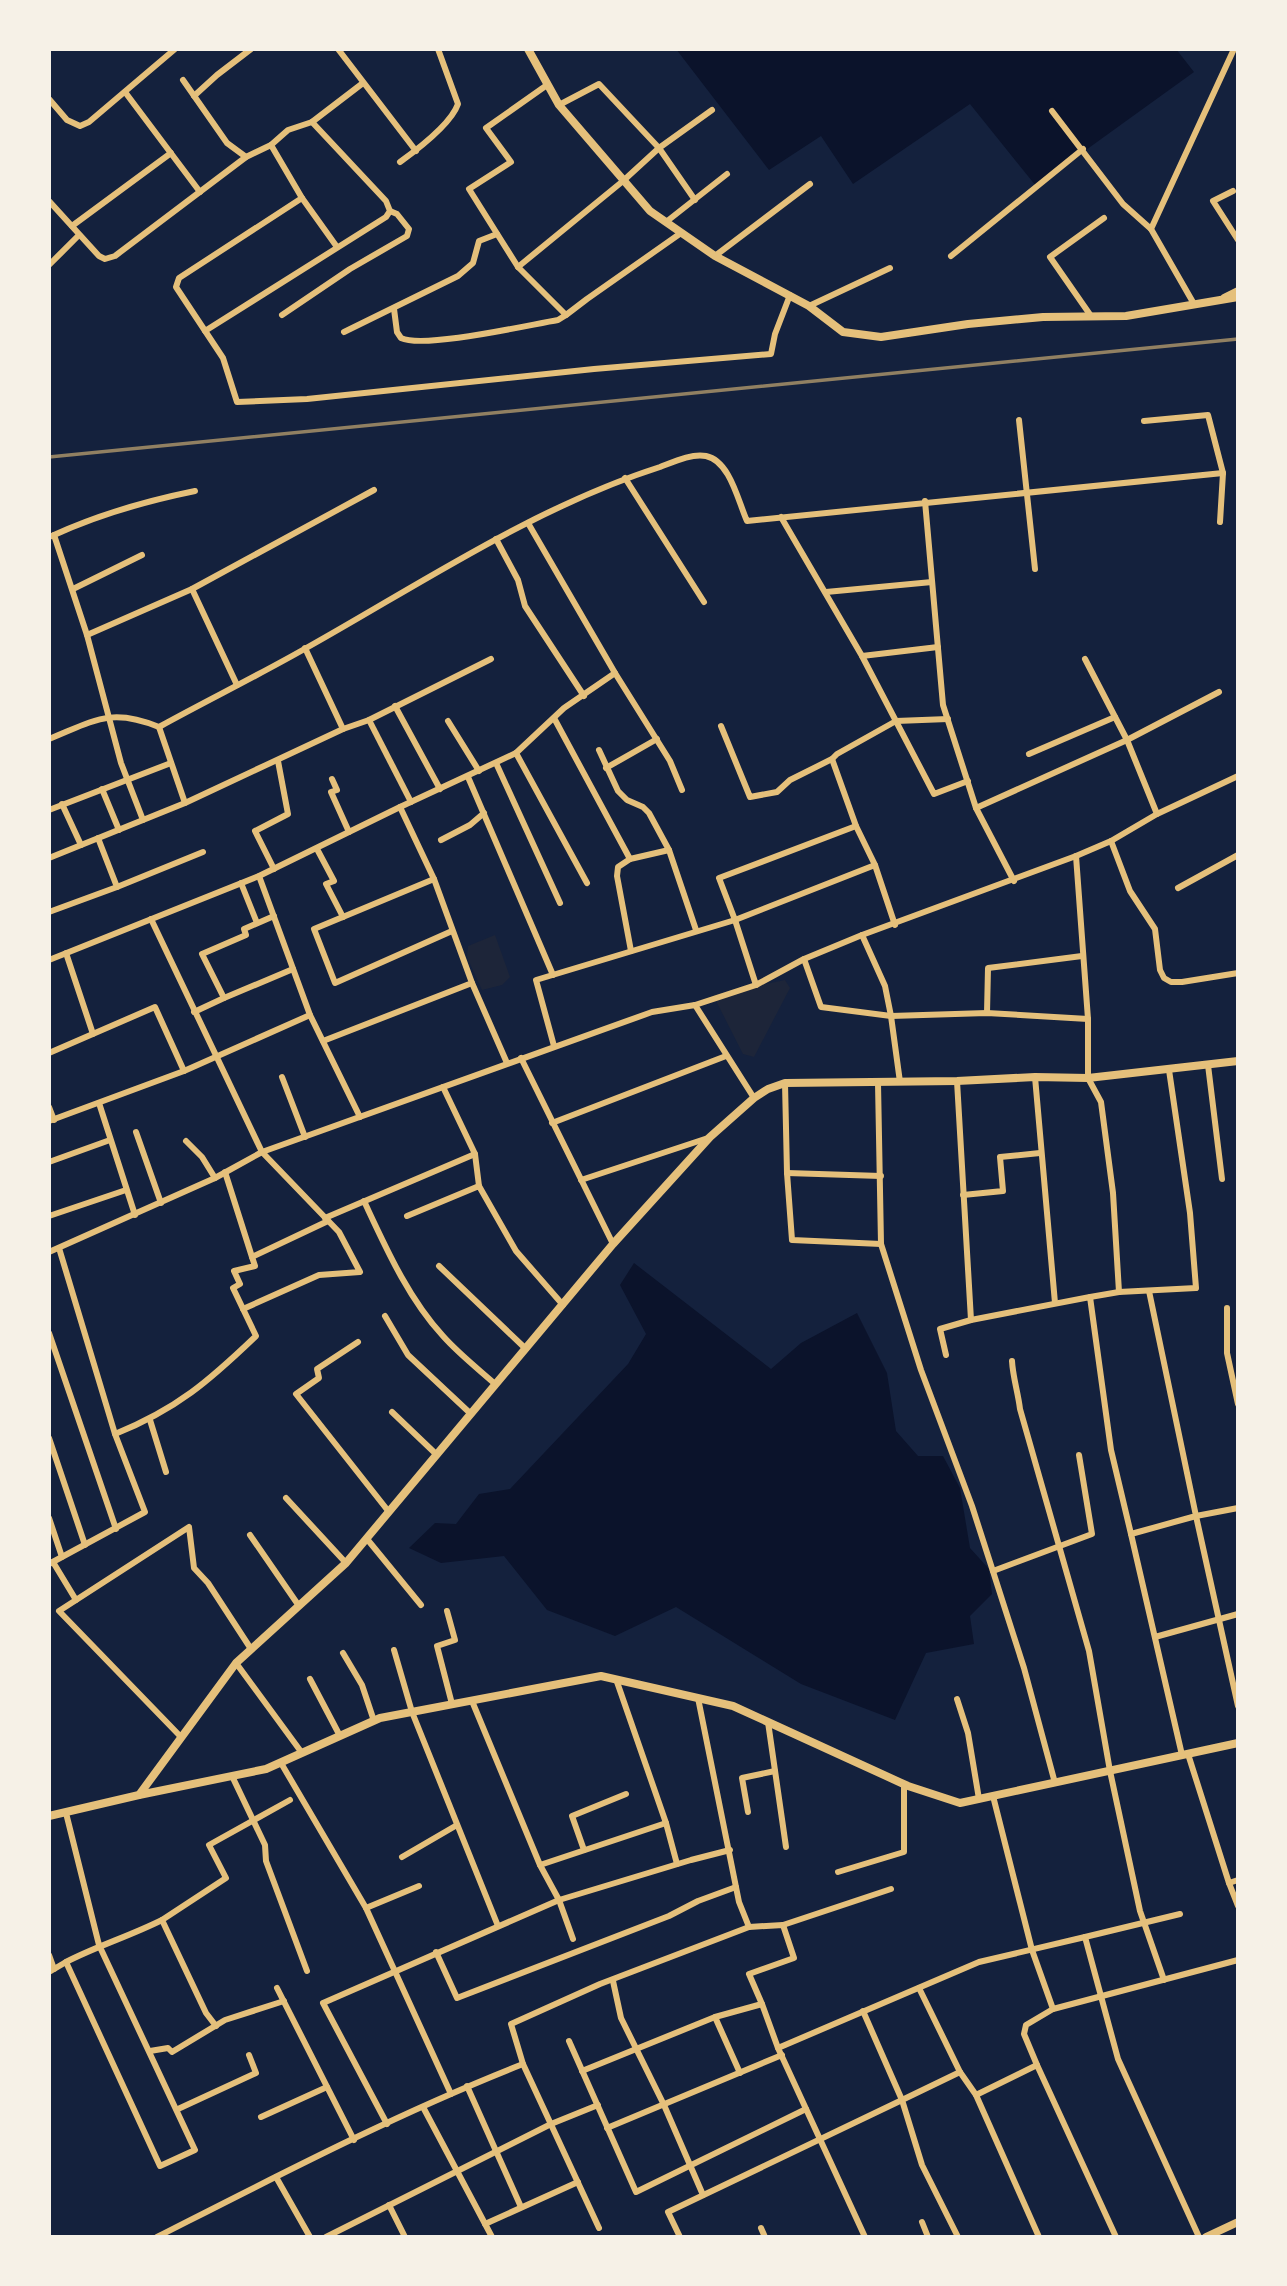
<svg xmlns="http://www.w3.org/2000/svg" width="1287" height="2286" viewBox="0 0 1287 2286" font-family="'Source Sans 3',sans-serif">
<rect width="100%" height="100%" fill="#14213d"/>
<g fill="#1d2539">
<path d="M495 935 510 977 502 985 482 990 467 957 468 946Z"/>
<path d="M785 980 790 988 754 1057 743 1054 713 995Z"/>
</g>
<g fill="#0b132b">
<path d="M676 49H1176L1194 72 1036 186 970 104 853 184 821 136 769 170Z"/>
<path d="M634 1263 771 1369 801 1343 857 1313 887 1373 896 1431 918 1456H943L960 1488 970 1548 989 1569 992 1594 970 1616 974 1644 926 1653 895 1720 801 1684 676 1607 615 1636 547 1610 504 1556 441 1563 409 1548 435 1523 456 1524 479 1494 510 1489 628 1364 646 1334 620 1285Z"/>
</g>
<g fill="none" stroke-linecap="round" stroke-linejoin="round">
<g stroke="#e5c07b" stroke-width="6">
<path d="M338 49 416 151"/>
<path d="M183 80 227 143 246 157"/>
<path d="M125 92 200 192"/>
<path d="M194 96 217 75 251 49"/>
<path d="M49 99 67 120 80 126 89 122 175 49"/>
<path d="M559 105 599 84 659 148 695 200"/>
<path d="M1052 111 1123 204 1151 229"/>
<path d="M400 162C418 149 451 124 458 104L438 49"/>
<path d="M1233 191 1213 201 1238 240"/>
<path d="M302 198 179 278 176 287 223 358 237 402 307 399 594 369 771 354 775 334 790 295"/>
<path d="M49 201 99 256 105 259 115 256 246 157 271 145"/>
<path d="M666 222 727 174"/>
<path d="M72 226 171 153"/>
<path d="M337 247 302 198 271 145 288 130 312 122 363 83"/>
<path d="M715 256 810 184"/>
<path d="M951 256 1083 149"/>
<path d="M49 265 79 235"/>
<path d="M518 267 623 181 659 148 712 110"/>
<path d="M1224 297 1238 290"/>
<path d="M1194 304 1151 229 1234 49"/>
<path d="M809 306 890 268"/>
<path d="M394 309 397 332 401 338C424 349 528 325 558 320L566 315 518 267 469 189 511 162 486 128 547 85"/>
<path d="M282 315 350 269 407 236 409 229 397 214 390 211"/>
<path d="M566 315 587 299 681 233"/>
<path d="M1091 316 1050 257 1104 218"/>
<path d="M205 331 386 217 390 211 386 201 312 122"/>
<path d="M344 332 458 276 473 263 479 241 497 234"/>
<path d="M1019 420 1035 569"/>
<path d="M1144 421 1208 415 1223 473 1220 522"/>
<path d="M625 478 704 602"/>
<path d="M925 501 943 705 976 808 1014 881"/>
<path d="M781 517 862 656 934 794 968 781"/>
<path d="M528 523 615 673 670 761 682 790"/>
<path d="M54 535C100 514 146 501 195 491"/>
<path d="M49 537 54 535 87 635 121 763 143 820"/>
<path d="M496 539 518 580 525 606 584 696"/>
<path d="M73 589 142 555"/>
<path d="M192 589 237 685"/>
<path d="M826 592 932 582"/>
<path d="M87 635 192 589 374 490"/>
<path d="M305 648 343 729"/>
<path d="M862 656 938 647"/>
<path d="M1085 659 1127 740 1157 814"/>
<path d="M395 706 440 789"/>
<path d="M554 718 630 859"/>
<path d="M369 720 411 802"/>
<path d="M448 721 479 771"/>
<path d="M721 726 750 797 777 792 790 780 832 759 837 754 896 721 948 719"/>
<path d="M159 727 185 803"/>
<path d="M49 739C94 721 110 707 159 727 208 700 259 675 308 647 422 583 535 507 660 467 673 462 692 453 706 456 730 461 738 501 747 521L1223 473"/>
<path d="M599 750 618 791 627 800 643 807 649 813 669 850 630 859 618 867 617 876 631 951"/>
<path d="M516 753 587 883"/>
<path d="M1029 754 1115 717"/>
<path d="M832 759 856 826 875 865 895 925"/>
<path d="M496 763 560 903"/>
<path d="M606 768 657 739"/>
<path d="M468 777 553 975"/>
<path d="M332 779 337 790 331 792 349 832"/>
<path d="M102 789 119 830"/>
<path d="M62 804 81 845"/>
<path d="M976 808 1127 740 1219 692"/>
<path d="M49 810 171 763"/>
<path d="M856 826 719 878 735 920 756 985 804 959 862 935 1076 856 1111 841 1157 814 1238 776"/>
<path d="M441 840 470 825 484 813"/>
<path d="M1111 841 1130 891 1155 929 1160 970 1164 978 1171 982H1182L1238 973"/>
<path d="M317 849 334 881 326 884 343 917"/>
<path d="M669 850 696 930"/>
<path d="M1076 856 1088 1019V1078L1101 1102 1113 1193 1119 1292"/>
<path d="M49 858 185 803 343 729 369 720 491 659"/>
<path d="M274 869 255 831 288 814 278 761"/>
<path d="M434 879 314 929 335 983 452 931"/>
<path d="M241 883 257 923"/>
<path d="M117 887 203 852"/>
<path d="M1178 888 1238 855"/>
<path d="M49 912 117 887 98 838"/>
<path d="M151 919 262 1152 339 1232 360 1272 319 1275 243 1309"/>
<path d="M862 935 885 986 891 1016 900 1082"/>
<path d="M66 953 93 1034"/>
<path d="M804 959 821 1007 891 1016 987 1013 1088 1019"/>
<path d="M49 960 259 876 400 807"/>
<path d="M472 983 507 1063"/>
<path d="M224 998 293 969"/>
<path d="M695 1005 756 985"/>
<path d="M194 1012 224 998 202 954 246 935 244 929 274 916"/>
<path d="M987 1013 988 968 1082 956"/>
<path d="M310 1015 360 1117"/>
<path d="M323 1041 472 983 434 879 400 807 516 753 564 708 615 673"/>
<path d="M554 1046 536 980 735 920 875 865"/>
<path d="M49 1053 155 1007 184 1071"/>
<path d="M521 1058 613 1244"/>
<path d="M1208 1065 1222 1179"/>
<path d="M282 1077 305 1137"/>
<path d="M1035 1077 1055 1303"/>
<path d="M785 1083 787 1173 792 1240 881 1244"/>
<path d="M878 1083 881 1244 921 1370 972 1506 1024 1668 1055 1783"/>
<path d="M99 1103 135 1215"/>
<path d="M49 1107 54 1120"/>
<path d="M49 1121 184 1071 310 1015 259 876"/>
<path d="M552 1123 726 1056"/>
<path d="M136 1132 161 1203"/>
<path d="M186 1141 202 1157 215 1178"/>
<path d="M475 1154 479 1186"/>
<path d="M49 1162 110 1140"/>
<path d="M225 1172 252 1257"/>
<path d="M787 1173 881 1176"/>
<path d="M581 1180 708 1138"/>
<path d="M963 1195 1003 1191 1000 1157 1040 1153"/>
<path d="M364 1201C386 1248 408 1298 443 1336 458 1353 477 1368 494 1383"/>
<path d="M49 1216 126 1190"/>
<path d="M407 1216 479 1186 516 1251 563 1305"/>
<path d="M325 1218 475 1154 443 1087"/>
<path d="M49 1252 215 1178 262 1152 652 1012 695 1005 754 1098"/>
<path d="M439 1266 526 1349"/>
<path d="M1149 1291 1196 1516 1131 1534 1182 1755"/>
<path d="M1090 1297 1119 1292 1196 1288 1190 1213 1169 1070"/>
<path d="M1227 1308V1353L1238 1404"/>
<path d="M385 1316 408 1355 471 1414"/>
<path d="M971 1320 1090 1297 1111 1450 1131 1534"/>
<path d="M49 1333 116 1529"/>
<path d="M358 1342 317 1369 319 1378 296 1394 389 1512"/>
<path d="M946 1355 940 1329 971 1320 957 1081"/>
<path d="M1012 1361C1013 1378 1018 1392 1020 1409L1089 1651 1110 1771 1140 1911 1164 1980"/>
<path d="M392 1412 437 1455"/>
<path d="M150 1420 166 1472"/>
<path d="M115 1434C177 1409 209 1381 256 1336L233 1288 240 1284 234 1271 255 1266 252 1257 328 1221"/>
<path d="M49 1438 85 1545"/>
<path d="M286 1498 346 1563"/>
<path d="M1238 1508 1196 1516 1238 1706"/>
<path d="M49 1518 62 1557"/>
<path d="M250 1535 299 1606"/>
<path d="M367 1539 421 1605"/>
<path d="M53 1562 76 1600"/>
<path d="M49 1564 145 1512 115 1434 59 1248"/>
<path d="M993 1571 1092 1534 1079 1455"/>
<path d="M447 1611 455 1640 437 1646 452 1704"/>
<path d="M1155 1637 1238 1614"/>
<path d="M394 1650 412 1712 498 1926"/>
<path d="M343 1653 362 1685 374 1721"/>
<path d="M236 1663 302 1753"/>
<path d="M310 1679 340 1736"/>
<path d="M616 1679 666 1823 677 1864"/>
<path d="M698 1698 739 1902 749 1927"/>
<path d="M957 1699 968 1733 979 1799"/>
<path d="M472 1701 540 1865 559 1900 573 1939"/>
<path d="M768 1722 786 1847"/>
<path d="M181 1737 59 1611 189 1527 194 1568 208 1583 251 1649"/>
<path d="M1188 1754 1229 1883 1238 1880"/>
<path d="M281 1763 366 1908"/>
<path d="M232 1776 265 1845 266 1861 307 1971"/>
<path d="M993 1796 1032 1950 1053 2009"/>
<path d="M748 1812 742 1778 775 1771"/>
<path d="M66 1813 99 1945 195 2150 160 2166 66 1962C97 1946 130 1936 162 1920"/>
<path d="M584 1850 572 1816 626 1794"/>
<path d="M402 1857 457 1825"/>
<path d="M540 1865 666 1823"/>
<path d="M838 1872 904 1852V1784"/>
<path d="M1229 1883 1238 1906"/>
<path d="M419 1886 366 1908 451 2094"/>
<path d="M783 1925 891 1889"/>
<path d="M1085 1937 1180 1914"/>
<path d="M436 1952 457 1998 669 1916 698 1901 736 1887"/>
<path d="M49 1955 54 1969"/>
<path d="M49 1972 66 1962"/>
<path d="M613 1981 621 2018 664 2105 703 2195"/>
<path d="M277 1988 354 2140"/>
<path d="M919 1988 960 2072 976 2095"/>
<path d="M762 2004 778 2048"/>
<path d="M715 2017 740 2073"/>
<path d="M216 2026 206 2013 162 1920 226 1878 209 1845 290 1800"/>
<path d="M569 2041 636 2192 806 2109"/>
<path d="M150 2051 168 2048 172 2052 225 2020 284 2001"/>
<path d="M1037 2065 1024 2034 1026 2025 1053 2009 1238 1960"/>
<path d="M582 2071 715 2017 762 2004 749 1974 794 1958 783 1925 749 1927 600 1984 511 2024 523 2064 599 2228"/>
<path d="M467 2086 521 2207"/>
<path d="M423 2107 492 2237"/>
<path d="M178 2109 256 2073 249 2055"/>
<path d="M261 2117 327 2087"/>
<path d="M387 2124 323 2003 559 1900 691 1860 730 1850"/>
<path d="M607 2128 782 2055"/>
<path d="M276 2177 310 2237"/>
<path d="M389 2205 405 2237"/>
<path d="M922 2222 928 2237"/>
<path d="M485 2224 578 2182"/>
<path d="M761 2228 765 2237"/>
<path d="M157 2237C277 2176 398 2113 523 2064"/>
<path d="M326 2237 551 2124 598 2105"/>
<path d="M680 2237 668 2212 902 2100 863 2011"/>
<path d="M865 2237 778 2048 979 1962 1085 1937 1118 2059 1199 2237"/>
<path d="M958 2237 922 2165 902 2100 960 2072"/>
<path d="M1039 2237 976 2095 1037 2065 1116 2237"/>
</g>
<g stroke="#e5c07b" stroke-width="8">
<path d="M528 49 559 105 650 211 715 256 809 306 843 332 881 337 968 324 1043 317 1126 316 1238 297"/>
<path d="M139 1795 266 1769 380 1718 601 1676 733 1706 908 1786 960 1803 1238 1743"/>
<path d="M49 1816 139 1795 236 1663 346 1563 613 1244 710 1137 754 1098 768 1089 785 1083 957 1081 1035 1077 1088 1078 1238 1061"/>
<path d="M1206 2237 1238 2222"/>
</g>
<path stroke="#918062" stroke-width="3.5" d="M49 457 1238 339"/>
</g>
<rect width="1287" height="2286" fill="none" stroke="#f6f1e7" stroke-width="102"/>
</svg>
